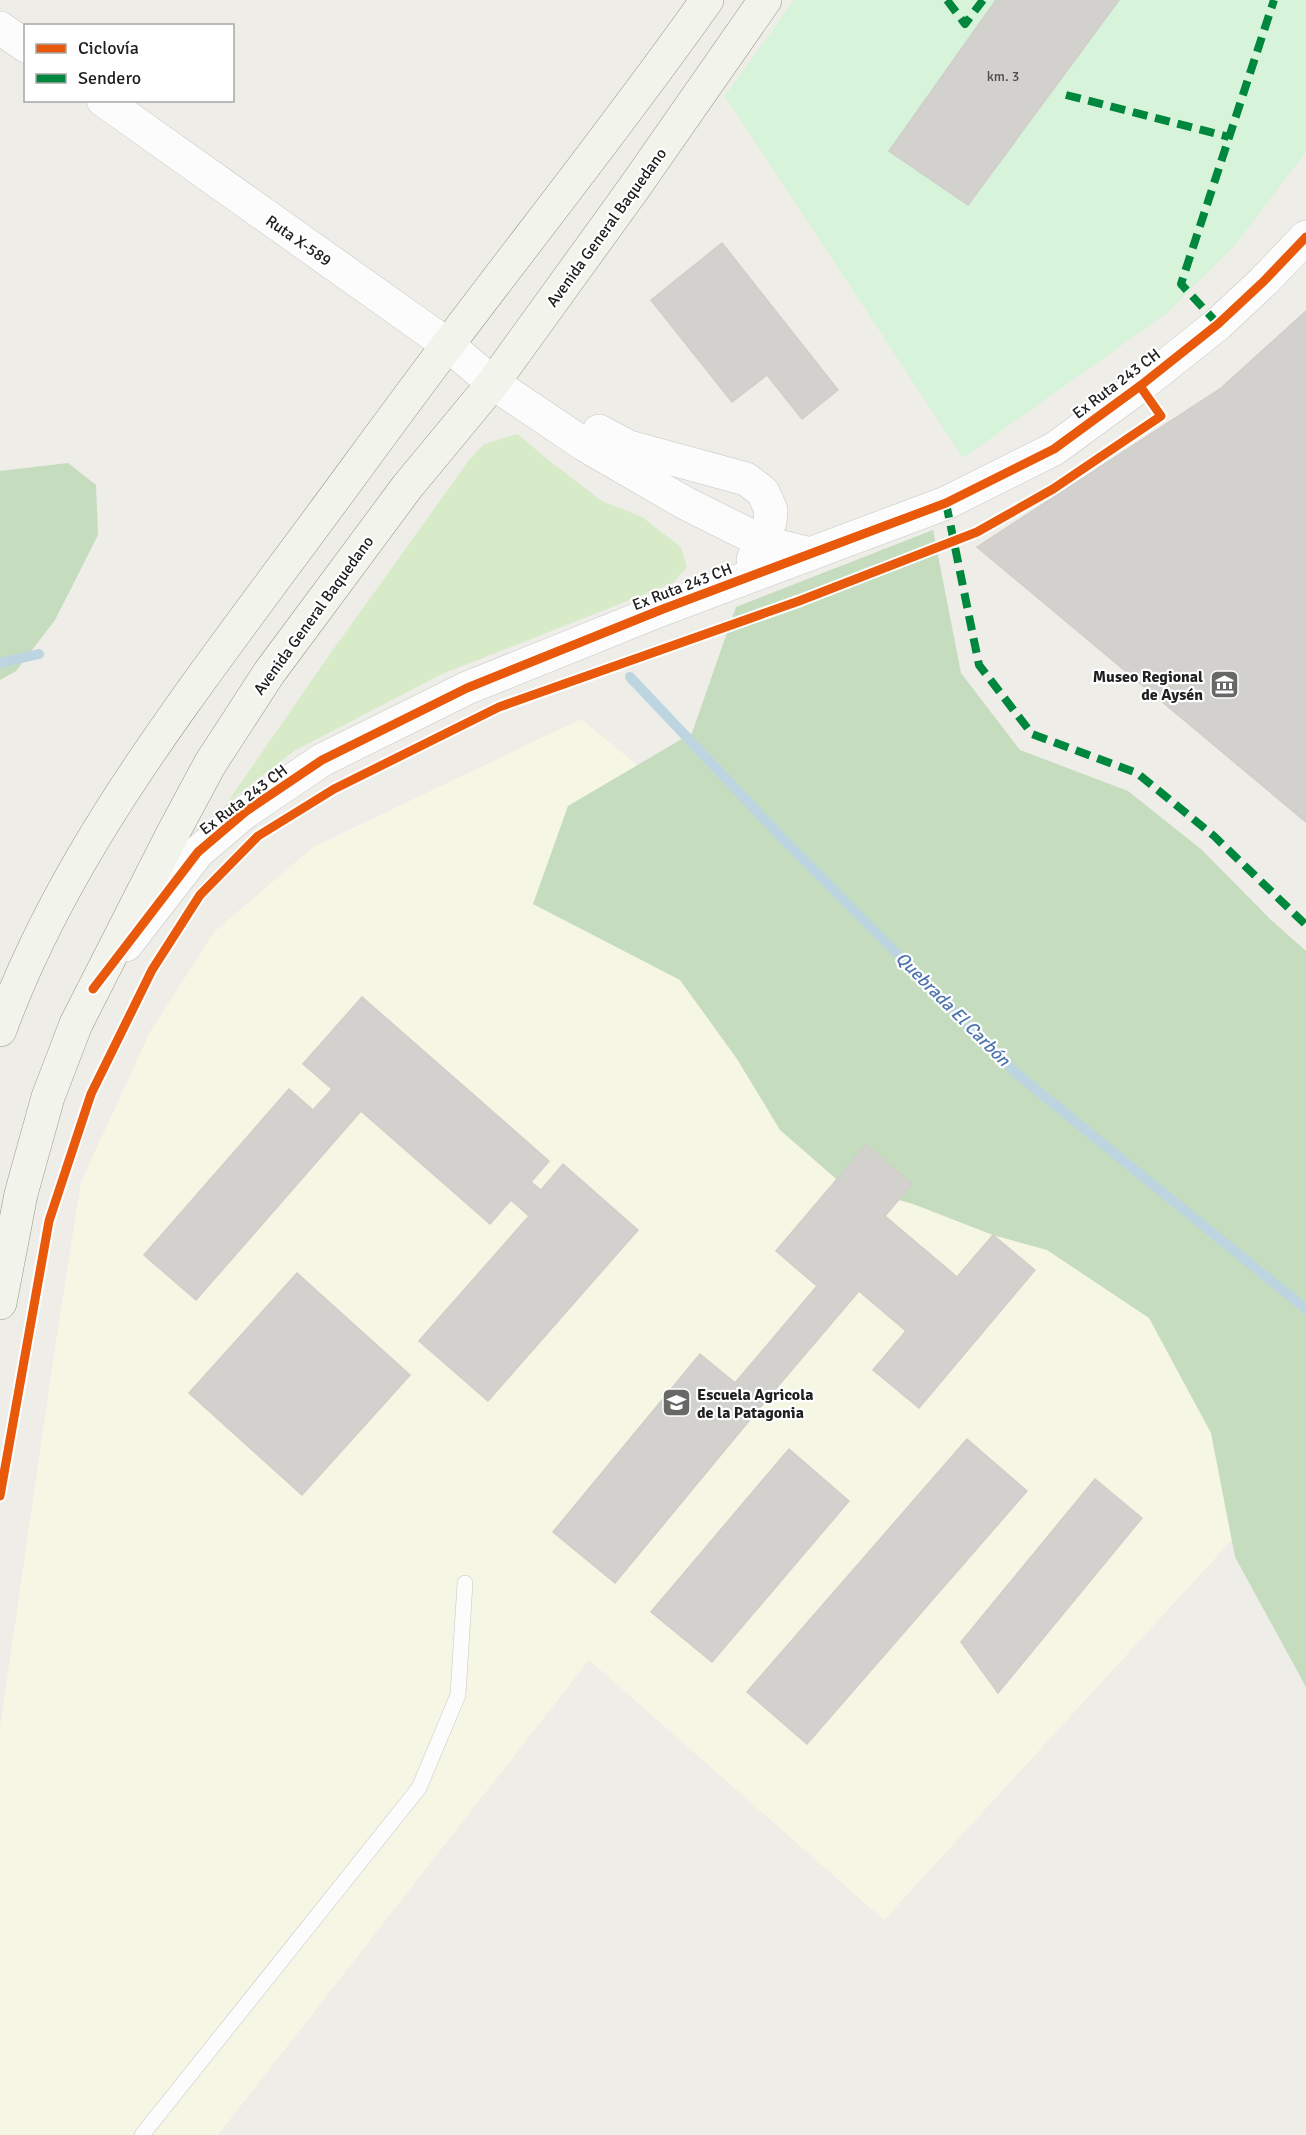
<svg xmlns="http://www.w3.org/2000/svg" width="1306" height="2135" viewBox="0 0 1306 2135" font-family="Signika,sans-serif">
<rect width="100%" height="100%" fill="#eeede8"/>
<path fill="#f5f6e4" d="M581 719 1306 1311V1459L884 1920 589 1660 218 2135H0V1728L55 1347 81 1182 150 1032 214 932 313 847Z"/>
<path fill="#d7ebc8" d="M518 434 542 455 602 501 642 517 681 547 687 567 673 583 442 674 294 751 227 803 325 661 469 460 484 444Z"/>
<g fill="#c6dcbe">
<path d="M68 463 96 485 98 535 55 620 16 671 0 680V471Z"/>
<path d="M933 530 961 673 1020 750 1128 791 1202 850 1271 920 1306 951V1687L1235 1557 1211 1433 1149 1318 1047 1250 993 1235 913 1204 842 1184 780 1130 737 1059 680 980 533 904 568 806 692 733 736 607Z"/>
</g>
<path fill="#d7f3da" d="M794 0H1306V152L1296 165 1235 245 1167 313 963 458 725 96Z"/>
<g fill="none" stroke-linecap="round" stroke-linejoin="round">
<g stroke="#bdd5e0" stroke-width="10">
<path d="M0 663 39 654"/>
<path d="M630 677 782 838 1017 1074 1306 1309"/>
</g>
</g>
<g fill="#d2d1ce" stroke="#d1ceca" stroke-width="1.5">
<path d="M996 0H1119L968 205 889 151Z"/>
<path d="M722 243 838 390 802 419 767 375 732 402 651 300Z"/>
<path d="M1306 311V822L977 547 1220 389Z"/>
<path d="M362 997 549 1161 531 1182 541 1190 563 1164 638 1230 488 1401 419 1341 529 1216 511 1200 490 1224 361 1111 196 1300 144 1255 289 1089 313 1110 332 1089 303 1064Z"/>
<path d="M866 1145 912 1184 885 1216 957 1277 993 1235 1035 1270 919 1408 873 1370 906 1331 859 1291 762 1405 735 1383 817 1286 776 1251Z"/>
<path d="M297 1273 410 1375 302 1495 189 1393Z"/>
<path d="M700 1354 762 1405 615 1583 553 1532Z"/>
<path d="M967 1439 1027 1491 807 1744 747 1692Z"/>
<path d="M789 1449 849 1501 712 1662 651 1612Z"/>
<path d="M1095 1479 1142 1518 998 1693 961 1642Z"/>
</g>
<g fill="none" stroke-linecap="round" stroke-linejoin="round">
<defs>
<path id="service" d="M142 2135 419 1788 458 1695 465 1583"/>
<g id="tertiary">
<path d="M0 28 26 46"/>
<path d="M103 100 448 345 493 383 585 445 685 503 763 542 810 554"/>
<path d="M599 431 629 447 746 479 763 492 771 510 770 522 753 560"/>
<path d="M126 945 198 852 245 812 322 760 467 688 663 609 946 503 1054 449 1140 386 1218 324 1264 281 1306 237"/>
</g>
<g id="secondary">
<path d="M0 1030C62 860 175 714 281 570 338 494 393 417 450 342 536 228 625 116 707 0"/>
<path d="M0 1303 21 1194 48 1097 76 1024 173 833 210 764 269 673 407 487 493 383 634 188 765 0"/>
</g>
</defs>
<use href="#service" stroke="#c7c6c4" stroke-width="16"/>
<use href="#tertiary" stroke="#c7c6c4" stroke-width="34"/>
<use href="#secondary" stroke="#949881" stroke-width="34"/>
<use href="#service" stroke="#fcfcfc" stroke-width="15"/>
<use href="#tertiary" stroke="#fcfcfc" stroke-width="33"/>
<use href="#secondary" stroke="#f2f3eb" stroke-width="33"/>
<g stroke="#00873e" stroke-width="8" stroke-dasharray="15 8" stroke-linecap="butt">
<path d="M947 0 965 24 983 0"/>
<path d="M1066 95 1229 137"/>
<path d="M1218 324 1181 284 1274 0"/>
<path d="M946 503 979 665 1032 734 1137 773 1214 836 1306 925"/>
</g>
<defs>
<g id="cycleway">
<path d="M93 989 198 852 245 812 322 760 467 688 663 609 946 503 1054 449 1140 386 1218 324 1264 281 1306 237"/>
<path d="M0 1496 49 1221 91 1094 152 970 200 895 258 836 334 789 499 707 799 601 977 532 1053 489 1161 416 1140 386"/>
</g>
</defs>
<use href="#cycleway" stroke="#fff" stroke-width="13"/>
<use href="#cycleway" stroke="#e8590c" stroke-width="9"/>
</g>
<defs>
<symbol id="museum-square" viewBox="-11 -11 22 22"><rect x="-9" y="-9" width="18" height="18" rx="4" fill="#686866" stroke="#fff"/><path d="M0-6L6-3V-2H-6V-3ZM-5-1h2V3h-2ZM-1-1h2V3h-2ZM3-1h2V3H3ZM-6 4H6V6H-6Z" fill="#fff"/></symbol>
<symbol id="school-square" viewBox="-11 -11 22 22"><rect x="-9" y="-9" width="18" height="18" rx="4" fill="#686866" stroke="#fff"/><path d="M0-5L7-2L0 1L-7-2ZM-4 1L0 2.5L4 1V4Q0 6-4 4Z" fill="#fff"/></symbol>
</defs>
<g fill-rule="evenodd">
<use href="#museum-square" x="1208" y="668" width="33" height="33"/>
<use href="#school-square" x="660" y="1386" width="33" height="33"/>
</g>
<g text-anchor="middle" stroke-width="4.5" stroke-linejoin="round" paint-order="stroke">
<g font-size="14" fill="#4c4c4c">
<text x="1003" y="81">km. 3</text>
</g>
<g font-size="16" fill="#202020" stroke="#fff">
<text transform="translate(606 227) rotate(-54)" y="6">Avenida General Baquedano</text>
<text transform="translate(299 240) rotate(35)" y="6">Ruta X-589</text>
<text transform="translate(1116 383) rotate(-37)" y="6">Ex Ruta 243 CH</text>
<text transform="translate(682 586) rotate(-21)" y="6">Ex Ruta 243 CH</text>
<text transform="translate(313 615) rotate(-54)" y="6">Avenida General Baquedano</text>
<text transform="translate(243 799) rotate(-37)" y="6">Ex Ruta 243 CH</text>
</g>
<g font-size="16" font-weight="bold" fill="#202020" stroke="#fff" text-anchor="end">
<text x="1203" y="682">Museo Regional<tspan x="1203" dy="18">de Aysén</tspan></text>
<text x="697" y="1400" text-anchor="start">Escuela Agricola<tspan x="697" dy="18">de la Patagonia</tspan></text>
</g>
<g font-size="18" font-style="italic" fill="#4e74ae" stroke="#fff">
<text transform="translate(953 1009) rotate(45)" y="6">Quebrada El Carbón</text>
</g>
</g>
<rect x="24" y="24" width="210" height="78" fill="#ffffff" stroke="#a6a6a6" stroke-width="1.5"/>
<rect x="36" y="44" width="30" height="9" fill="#e8590c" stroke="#a6a6a6" stroke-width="1.5"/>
<text x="78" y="54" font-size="18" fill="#202020">Ciclovía</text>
<rect x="36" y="74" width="30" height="9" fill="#00873e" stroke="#a6a6a6" stroke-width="1.5"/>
<text x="78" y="84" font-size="18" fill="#202020">Sendero</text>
</svg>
